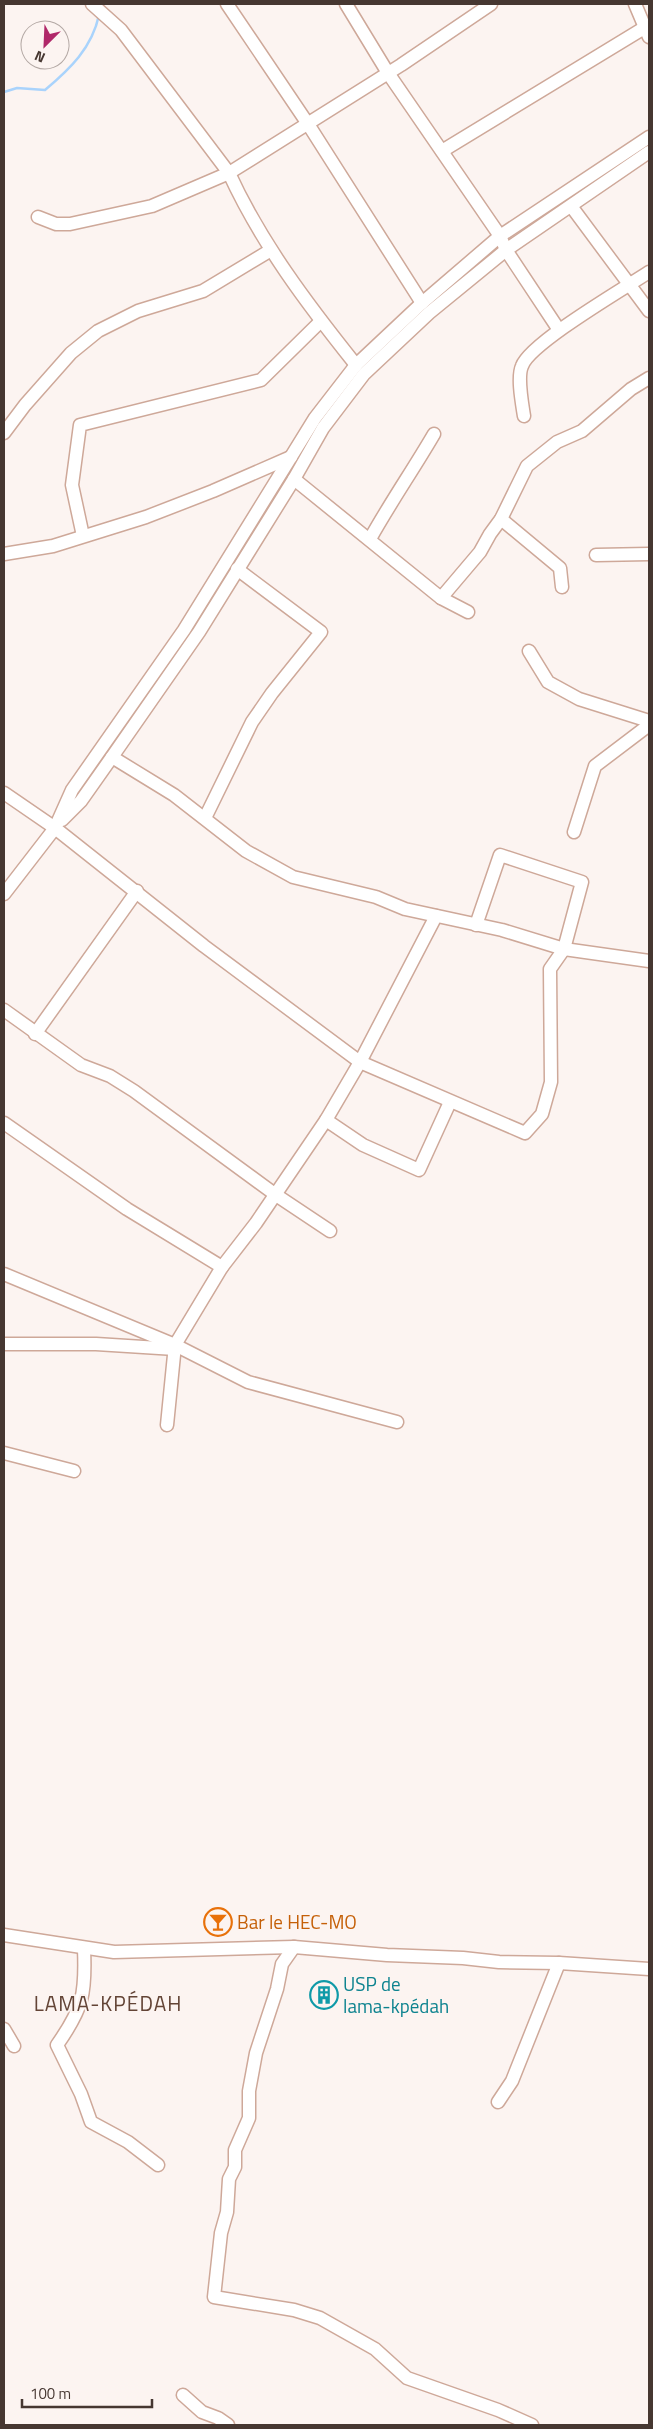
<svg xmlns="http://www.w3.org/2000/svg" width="653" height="2429" viewBox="0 0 653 2429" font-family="'Titillium Web',sans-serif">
<rect width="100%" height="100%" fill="#fcf4f1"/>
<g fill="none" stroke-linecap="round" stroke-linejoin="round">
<path stroke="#a9d3fc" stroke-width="2.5" d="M4 92 17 88 45 90C70 69 92 48 99 15"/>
<defs>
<g id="minor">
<path d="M92 4 121 30 229 173C261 243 308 305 356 365"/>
<path d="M227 4 308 124 422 303"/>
<path d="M346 4 388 73 500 236 506 250 559 330"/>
<path d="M635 4 649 37"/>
<path d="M442 151 649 25"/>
<path d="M571 206 649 311"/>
<path d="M38 217 56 224H70L152 206 229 173 401 65 491 4"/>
<path d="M524 416C522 403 517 377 522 366 530 343 625 288 649 272"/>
<path d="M4 433 25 405 71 353 98 331 138 311 203 291 271 250"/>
<path d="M294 479 441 598 468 612"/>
<path d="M501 519 560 568 562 587"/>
<path d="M83 536 72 485 80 425 261 380 321 321"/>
<path d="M370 539C390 503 413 470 434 434"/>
<path d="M4 554 53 546 146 517 213 491 291 457"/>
<path d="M596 555 649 554"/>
<path d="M441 598 480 552 490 534 501 519 527 466 557 442 582 431 631 389 649 378"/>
<path d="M529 651 548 682 579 699 649 721"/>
<path d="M112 757 174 795 246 851 293 877 376 897 405 909 502 930 564 949 649 961"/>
<path d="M4 793 55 828 204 946 360 1062 525 1133 542 1114 551 1082 550 969 564 949 582 882 500 855 476 925"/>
<path d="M205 818 252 722 272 693 321 632 237 569"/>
<path d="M62 820 81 801 112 757 199 632 294 479 323 428 364 374 429 313 506 250 649 152"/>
<path d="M574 832 595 766 649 725"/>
<path d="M4 894 55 828 72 790 184 630 315 418 356 365 422 303 500 236 649 137"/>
<path d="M4 1010 81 1065 110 1076 134 1091 276 1195 330 1231"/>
<path d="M35 1034 137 891"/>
<path d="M326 1120 363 1145 419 1170 450 1102"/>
<path d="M4 1123 127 1209 222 1267"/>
<path d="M4 1274 175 1345 248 1382 397 1422"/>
<path d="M4 1344H96L175 1349"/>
<path d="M167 1425 175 1345 222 1267 256 1223 326 1120 360 1062 436 916"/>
<path d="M4 1453 74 1471"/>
<path d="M4 1935 114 1952 294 1947 387 1955 463 1958 499 1962 559 1963 649 1969"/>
<path d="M294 1947 282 1964 277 1989 256 2053 249 2091V2118L235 2150V2167L229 2179 227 2212 221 2233 214 2297 294 2310 320 2318 375 2349 407 2378 498 2410 532 2425"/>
<path d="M84 1949C86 1994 83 2008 57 2045L81 2094 91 2122 128 2142 158 2165"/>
<path d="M4 2029 14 2046"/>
<path d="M498 2102 512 2081 559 1963"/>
<path d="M183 2395 202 2412 218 2418 228 2425"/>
</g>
</defs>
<use href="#minor" stroke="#cea899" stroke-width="15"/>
<use href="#minor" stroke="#fff" stroke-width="12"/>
</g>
<defs>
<symbol id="bar-ring" viewBox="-11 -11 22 22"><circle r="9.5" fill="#fcf4f1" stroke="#e8710a" stroke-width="1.5"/><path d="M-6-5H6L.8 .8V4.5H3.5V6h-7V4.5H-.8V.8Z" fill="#e8710a"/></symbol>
<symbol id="building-ring" viewBox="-11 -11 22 22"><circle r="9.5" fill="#fcf4f1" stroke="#0f9aa8" stroke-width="1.5"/><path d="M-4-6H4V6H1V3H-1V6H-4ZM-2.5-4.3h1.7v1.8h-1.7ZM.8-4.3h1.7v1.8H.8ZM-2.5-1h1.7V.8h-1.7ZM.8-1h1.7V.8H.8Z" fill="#0f9aa8"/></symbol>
</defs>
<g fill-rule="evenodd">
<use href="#bar-ring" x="202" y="1906" width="32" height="32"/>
<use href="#building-ring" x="308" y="1979" width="32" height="32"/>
</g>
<g text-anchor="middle" stroke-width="4" stroke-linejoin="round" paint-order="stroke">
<g font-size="19" fill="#c56008" stroke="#fcf4f1" text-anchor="start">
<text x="237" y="1929">Bar le HEC-MO</text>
</g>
<g font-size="19" fill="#0d838f" stroke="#fcf4f1" text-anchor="start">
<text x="343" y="1991">USP de<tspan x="343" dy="22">lama-kpédah</tspan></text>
</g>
<g font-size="21" letter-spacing="1" fill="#634436" stroke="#fcf4f1">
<text x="108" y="2011">LAMA-KPÉDAH</text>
</g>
</g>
<rect width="653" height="2429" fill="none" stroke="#463731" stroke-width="10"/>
<g transform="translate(45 45) rotate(204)"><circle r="24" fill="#fcf4f1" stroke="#b3a8a4"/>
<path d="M0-4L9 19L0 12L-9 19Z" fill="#b02869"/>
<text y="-8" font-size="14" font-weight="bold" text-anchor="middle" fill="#463731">N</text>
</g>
<path d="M22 2399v8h130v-8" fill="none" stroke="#463731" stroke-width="2.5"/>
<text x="30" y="2399" font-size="15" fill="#463731" stroke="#fcf4f1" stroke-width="4" paint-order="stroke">100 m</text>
</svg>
